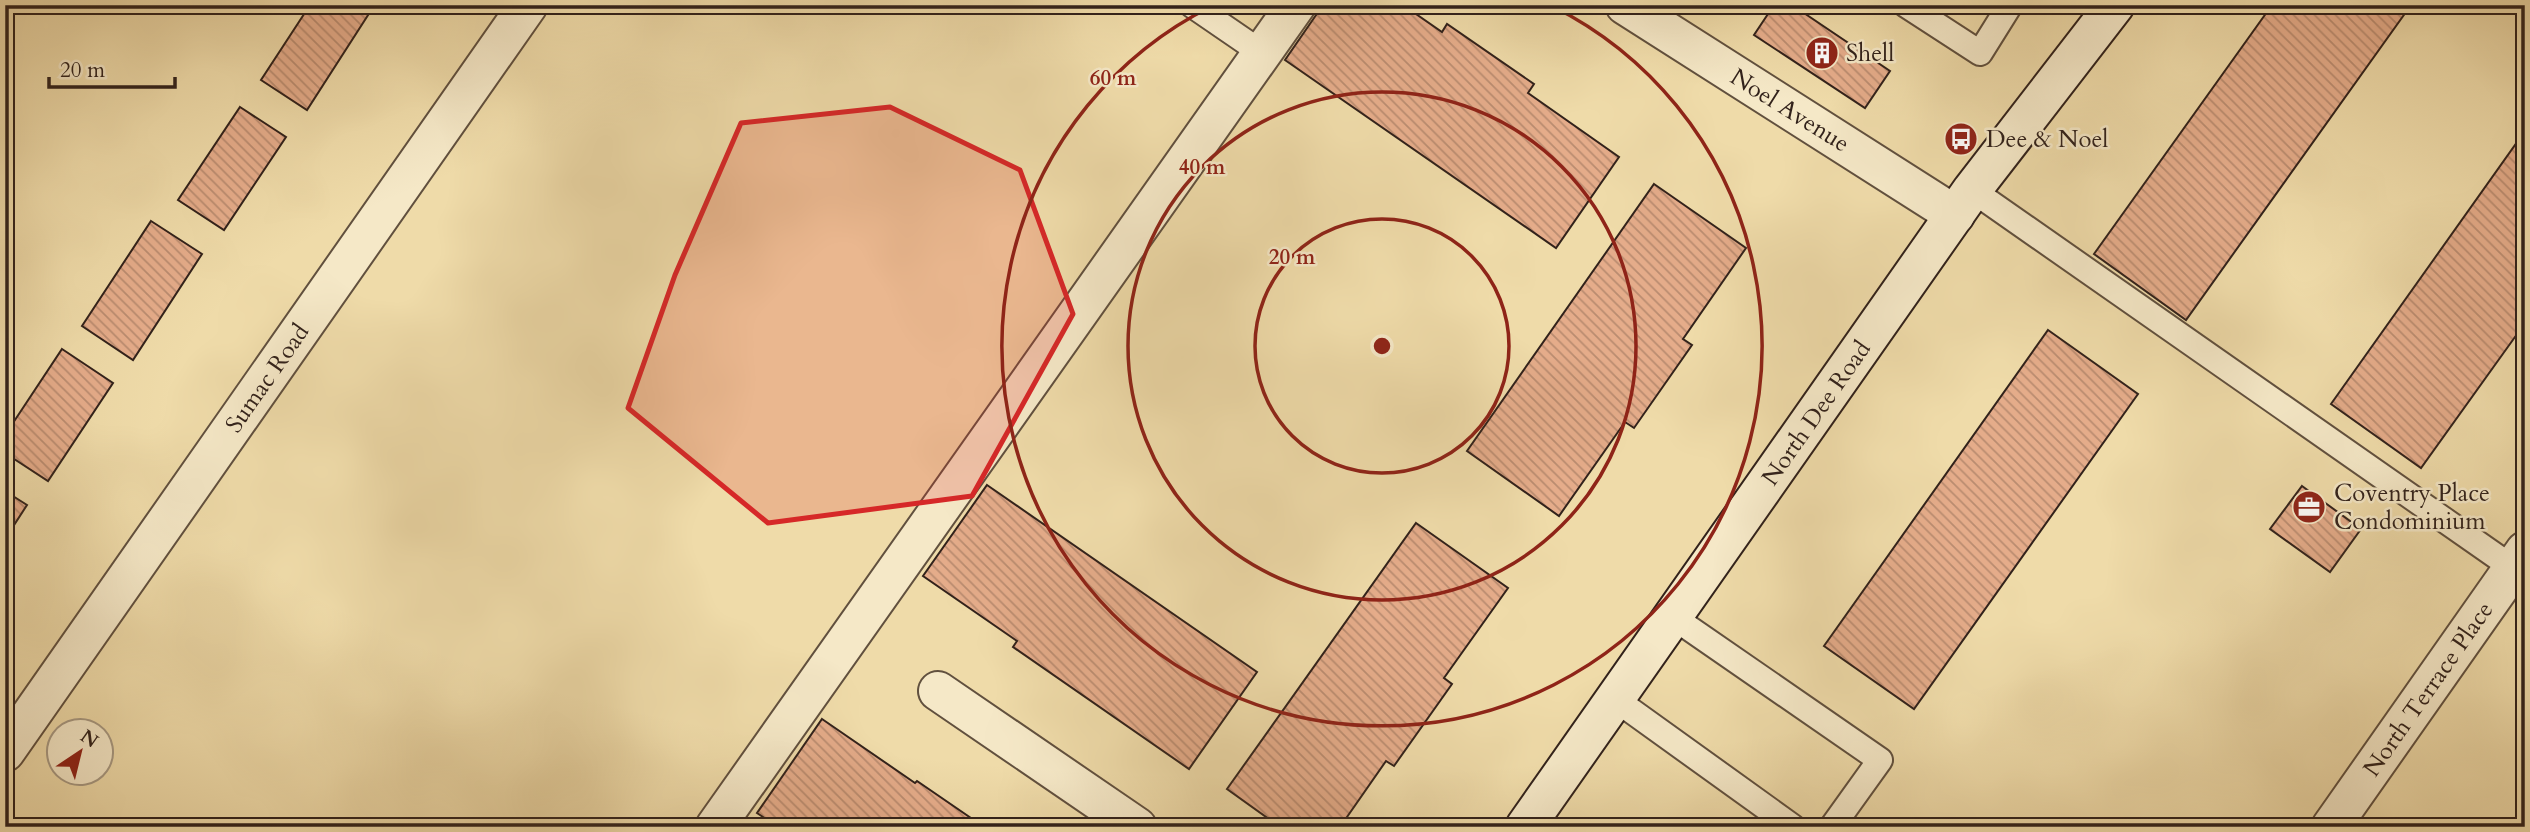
<svg xmlns="http://www.w3.org/2000/svg" width="2530" height="832" viewBox="0 0 2530 832" font-family="Cardo,serif">
<defs>
<pattern id="building-back-hatch" width="6" height="6" patternUnits="userSpaceOnUse" patternTransform="scale(1.75)"><rect width="6" height="6" fill="#e5ac8a"/><path d="M-1 5l2 2M0 0l6 6M5-1l2 2" fill="none" stroke="#ba8c70"/></pattern>
</defs>
<rect width="100%" height="100%" fill="#efdba9"/>
<filter id="stains"><feTurbulence type="fractalNoise" baseFrequency=".00286" numOctaves="4"/><feColorMatrix values="0 0 0 0 .2 0 0 0 0 .09 0 0 0 0 .02 0 0 0 .5 -.17"/></filter>
<radialGradient id="worn" r=".72"><stop offset=".6" stop-color="#630" stop-opacity="0"/><stop offset="1" stop-color="#630" stop-opacity=".3"/></radialGradient>
<g fill="url(#building-back-hatch)" stroke="#32221b" stroke-width="2">
<path d="M310 5H360L370 12 307 110 261 80Z"/>
<path d="M1323 5H1403L1442 32 1447 24 1534 84 1528 93 1619 157 1556 248 1285 60Z"/>
<path d="M1774 5H1792L1890 71 1865 108 1754 35Z"/>
<path d="M2272 5H2411L2186 320 2094 254Z"/>
<path d="M240 107 286 137 224 230 178 200Z"/>
<path d="M2525 131V323L2421 468 2331 404Z"/>
<path d="M1654 184 1746 248 1683 339 1692 345 1634 428 1625 422 1559 516 1467 451Z"/>
<path d="M151 221 202 254 133 360 82 326Z"/>
<path d="M2048 330 2138 394 1914 709 1824 646Z"/>
<path d="M62 349 113 383 48 481 5 453V435Z"/>
<path d="M987 485 1257 672 1189 769 1013 647 1017 641 923 576Z"/>
<path d="M2302 486 2361 529 2330 572 2270 529Z"/>
<path d="M5 491 27 505 5 539Z"/>
<path d="M1416 523 1508 588 1444 678 1452 684 1394 766 1386 761 1340 827H1280L1227 789Z"/>
<path d="M822 719 915 783 917 781 984 827H778L757 813Z"/>
</g>
<g fill="none" stroke-linecap="round" stroke-linejoin="round">
<defs>
<g id="lane">
<path d="M1192 5 1262 53"/>
<path d="M1906 5 1980 53 2010 5"/>
<path d="M1972 190 2513 568"/>
<path d="M1673 617 1880 760 1832 827"/>
<path d="M1615 699 1793 827"/>
</g>
<g id="street">
<path d="M1625 5 1955 215"/>
<path d="M938 691 1137 827"/>
<path d="M5 752 528 5"/>
<path d="M715 827 1296 5"/>
<path d="M2331 827 2525 551"/>
</g>
<path id="secondary" d="M1525 827 1972 190 2115 5"/>
</defs>
<use href="#lane" stroke="#61503e" stroke-width="28"/>
<use href="#street" stroke="#61503e" stroke-width="42"/>
<use href="#secondary" stroke="#32221b" stroke-width="42"/>
<use href="#lane" stroke="#f5e8c7" stroke-width="24"/>
<use href="#street" stroke="#f5e8c7" stroke-width="38"/>
<use href="#secondary" stroke="#f5e8c7" stroke-width="38"/>
</g>
<path fill="#d62828" fill-opacity="0.2" stroke="#d62828" stroke-width="5" stroke-linejoin="round" d="M890 107 1020 170 1073 314 972 496 768 523 628 408 675 275 741 123Z"/>
<g fill="none" stroke="#8f2418" stroke-width="3.5">
<circle cx="1382" cy="346" r="127"/>
<circle cx="1382" cy="346" r="254"/>
<path d="M1552 6A380 380 0 1 1 1212 6"/>
</g>
<defs>
<symbol id="building-disc" viewBox="-11 -11 22 22"><circle r="9.5" fill="#8f2418" stroke="#f5e8c7"/><path d="M-4-6H4V6H1V3H-1V6H-4ZM-2.5-4.3h1.7v1.8h-1.7ZM.8-4.3h1.7v1.8H.8ZM-2.5-1h1.7V.8h-1.7ZM.8-1h1.7V.8H.8Z" fill="#fff"/></symbol>
<symbol id="bus-disc" viewBox="-11 -11 22 22"><circle r="9.5" fill="#8f2418" stroke="#f5e8c7"/><path d="M-5-6H5V4H4V6H2V4H-2V6H-4V4H-5ZM-3.5-4V0h7V-4ZM-3.5 1.2v1.5H-2V1.2ZM2 1.2v1.5H3.5V1.2Z" fill="#fff"/></symbol>
<symbol id="office-disc" viewBox="-11 -11 22 22"><circle r="9.5" fill="#8f2418" stroke="#f5e8c7"/><path d="M-6-3h4V-5.5h4V-3h4V5H-6ZM-1-4.5V-3h2v-1.5ZM-6 0V1H6V0Z" fill="#fff"/></symbol>
</defs>
<g fill-rule="evenodd">
<use href="#building-disc" x="1803" y="34" width="38" height="38"/>
<use href="#bus-disc" x="1942" y="120" width="38" height="38"/>
<use href="#office-disc" x="2290" y="488" width="38" height="38"/>
</g>
<g text-anchor="middle" stroke-width="5" stroke-linejoin="round" paint-order="stroke">
<g font-size="24" fill="#32221b" stroke="#f5e8c7" text-anchor="start">
<text x="1846" y="61">Shell</text>
<text x="1986" y="147">Dee &amp; Noel</text>
<text x="2334" y="501">Coventry Place<tspan x="2334" dy="28">Condominium</tspan></text>
</g>
<g font-size="24" fill="#32221b" stroke="#f5e8c7">
<text transform="translate(1790 110) rotate(32)" y="8">Noel Avenue</text>
<text transform="translate(267 378) rotate(-55)" y="8">Sumac Road</text>
<text transform="translate(1816 413) rotate(-55)" y="8">North Dee Road</text>
<text transform="translate(2428 689) rotate(-55)" y="8">North Terrace Place</text>
</g>
</g>
<circle cx="1382" cy="346" r="10" fill="#8f2418" stroke="#f5e8c7" stroke-width="3.5"/>
<g font-size="21" text-anchor="middle" font-weight="bold" fill="#8f2418" stroke="#f5e8c7" stroke-width="5" stroke-linejoin="round" paint-order="stroke">
<text x="1113" y="85">60 m</text>
<text x="1202" y="174">40 m</text>
<text x="1292" y="264">20 m</text>
</g>
<rect width="2530" height="832" fill="none" stroke="#efdba9" stroke-width="28"/>
<rect x="7" y="7" width="2516" height="818" fill="none" stroke="#32221b" stroke-width="3.5"/>
<rect x="14" y="14" width="2502" height="804" fill="none" stroke="#32221b" stroke-width="2"/>
<g transform="translate(80 752) rotate(35)"><circle r="33" fill="#f5e8c7" stroke="#a79982" stroke-width="2"/>
<path d="M0-5L12 26L0 18L-12 26Z" fill="#8f2418"/>
<text y="-10" font-size="19" font-weight="bold" text-anchor="middle" fill="#32221b">N</text>
</g>
<path d="M49 77v10h126v-10" fill="none" stroke="#32221b" stroke-width="3.5"/>
<text x="60" y="77" font-size="21" fill="#32221b" stroke="#f5e8c7" stroke-width="5" paint-order="stroke">20 m</text>
<rect width="100%" height="100%" filter="url(#stains)"/>
<rect width="100%" height="100%" fill="url(#worn)"/>
</svg>
